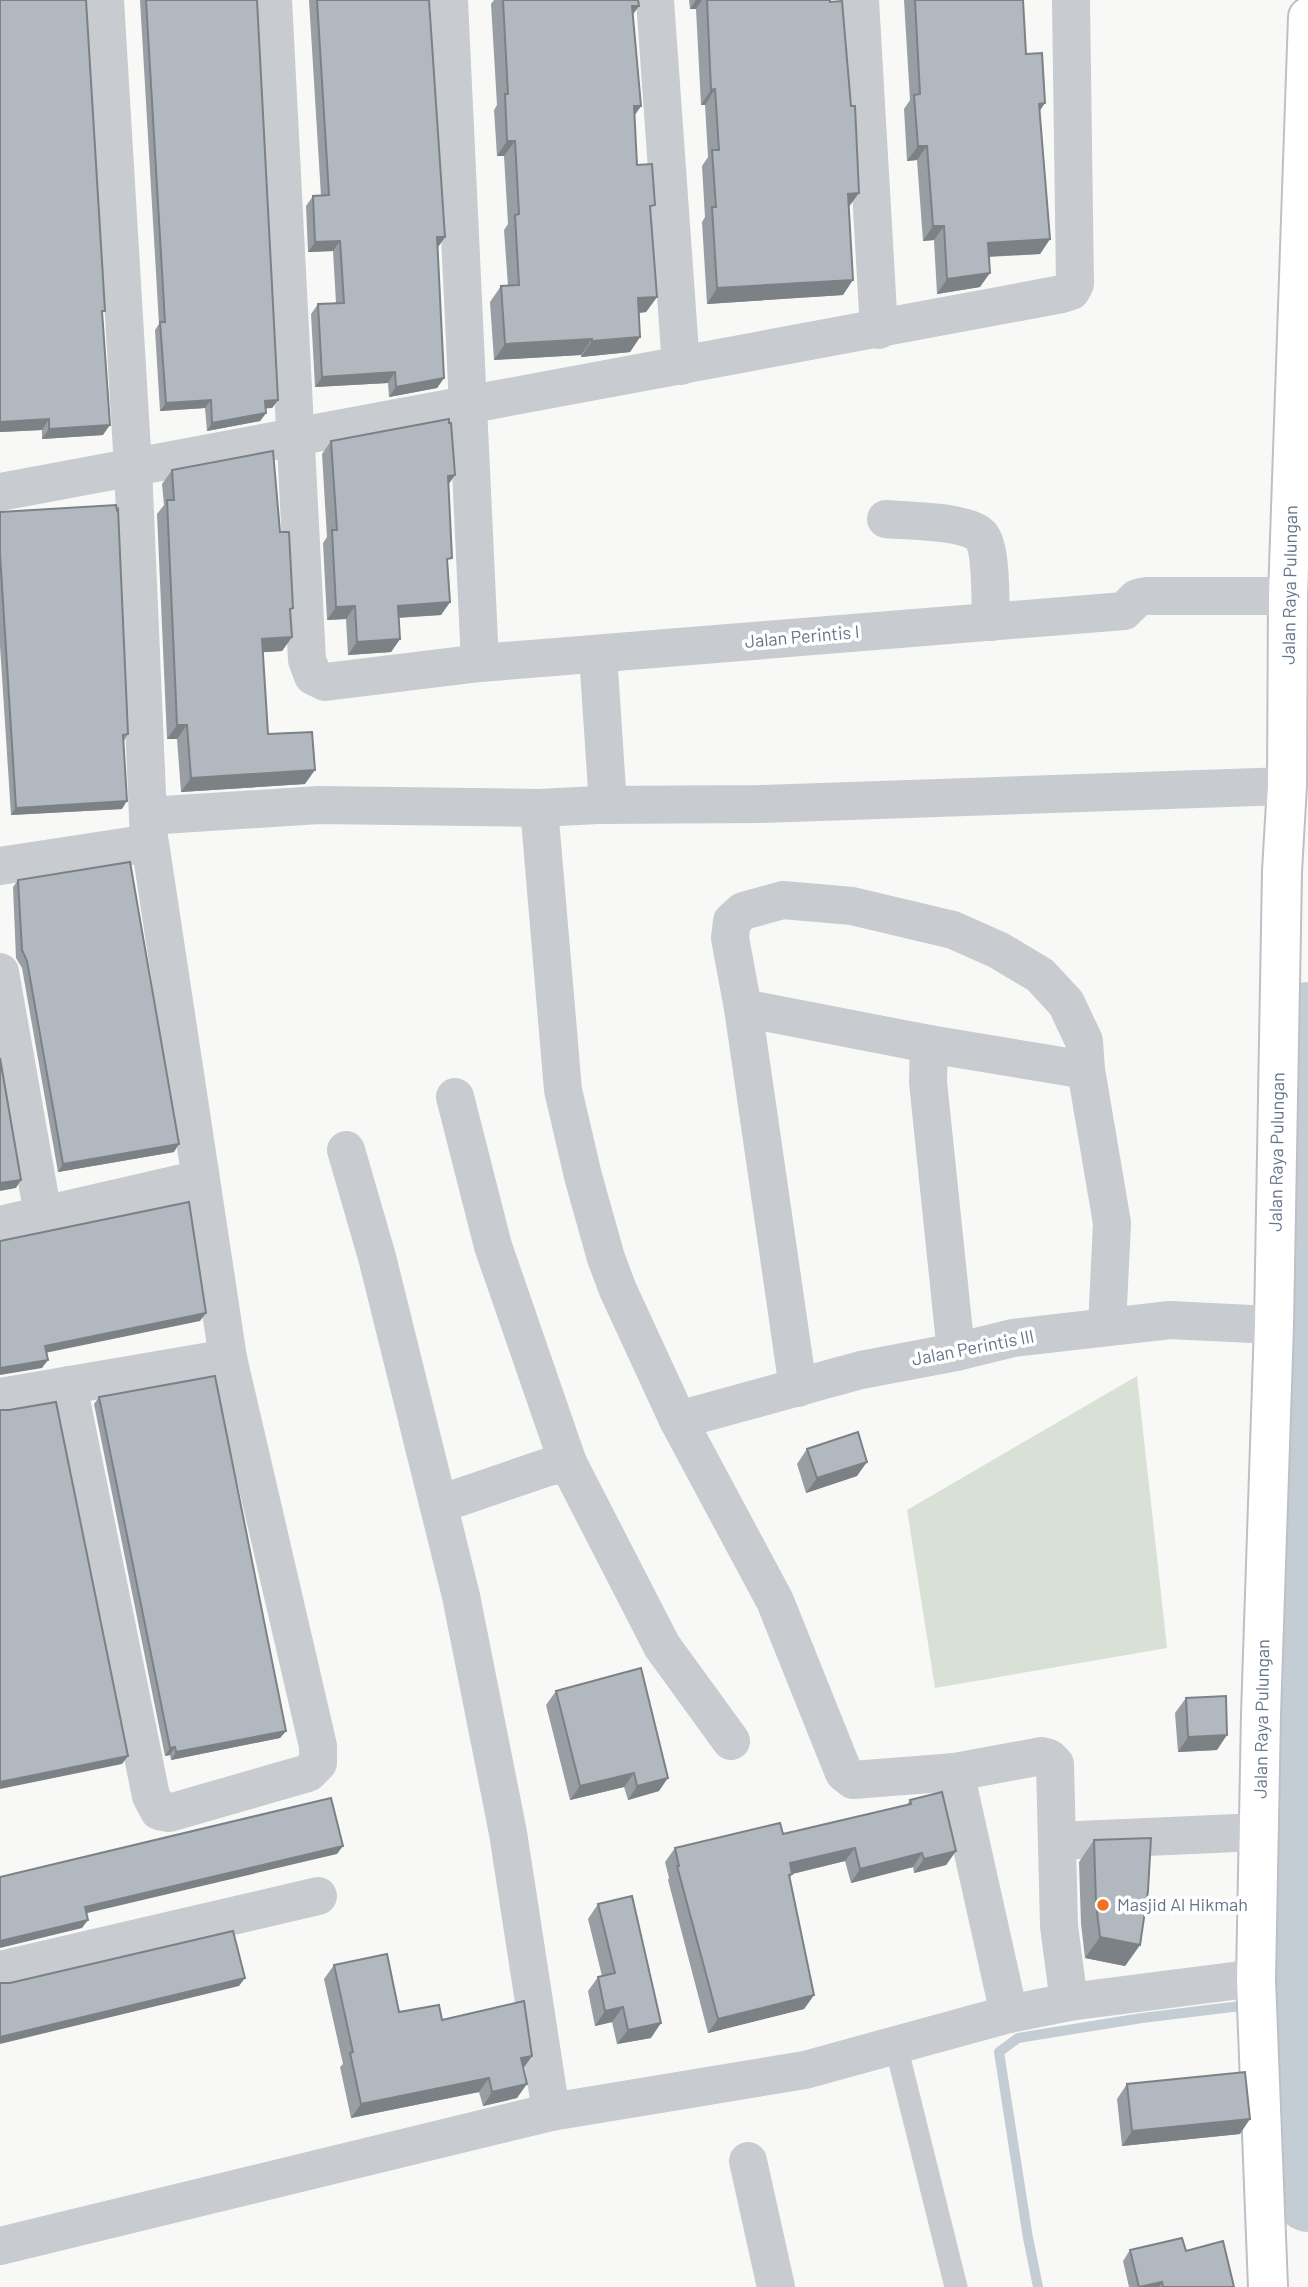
<svg xmlns="http://www.w3.org/2000/svg" width="1308" height="2287" viewBox="0 0 1308 2287" font-family="Barlow,sans-serif">
  <rect width="100%" height="100%" fill="#f8f9f6"/>
  <!-- green -->
  <path fill="#d9e1d7" d="M1137,1376L1167,1648L935,1688L907,1510Z"/>
  <g fill="none" stroke-linecap="round" stroke-linejoin="round">
    <!-- stream -->
    <path stroke="#c5cdd4" stroke-width="10" d="M1038,2287L1028,2238L999,2052L1018,2038L1142,2018L1257,2004L1298,2007"/>
    <!-- river -->
    <path stroke="#c5cdd4" stroke-width="66" d="M1308,1015C1304,1120 1297,1225 1295,1330C1290,1620 1293,1910 1308,2199"/>
    <defs>
      <path id="secondary" d="M1268,2287L1256,1980L1261,1714L1274,1325L1282,871L1287,786L1288,596L1308,17"/>
    </defs>
    <!-- secondary casing -->
    <use href="#secondary" stroke="#bdc0c6" stroke-width="42"/>
    <!-- lane -->
    <path stroke="#c8cbcf" stroke-width="23" d="M896,2046L956,2287"/>
    <!-- street -->
    <g stroke="#c8cbcf" stroke-width="38">
      <path d="M105,0L133,467L149,840"/>
      <path d="M273,0L307,660L313,676L325,682L480,663L1124,611L1137,598L1146,596H1288"/>
      <path d="M449,0L480,663"/>
      <path d="M655,0L681,366"/>
      <path d="M860,0L879,330"/>
      <path d="M0,492L1062,294L1071,291L1075,284L1071,0"/>
      <path d="M886,519C907,521 969,521 981,536C992,549 990,603 991,622"/>
      <path d="M598,654L608,805"/>
      <path d="M539,808L563,1090L583,1176L606,1258L618,1290L678,1420L775,1601L844,1773L853,1780L955,1772L1009,2014"/>
      <path d="M148,816L319,805L539,808L598,805L759,804L1287,786"/>
      <path d="M0,866L150,843L228,1358L318,1746V1763L308,1773L169,1813L159,1811L151,1796L68,1385"/>
      <path d="M0,972L43,1215"/>
      <path d="M743,1008L929,1044"/>
      <path d="M455,1097L493,1246L568,1463L662,1646L731,1741"/>
      <path d="M346,1150L377,1257L461,1596L508,1833L551,2112"/>
      <path d="M0,1225L200,1179"/>
      <path d="M956,1352L928,1082L929,1044L1086,1070"/>
      <path d="M798,1388L743,1008L730,938L732,921L743,911L783,900L852,906L953,930L998,950L1040,975L1066,1003L1084,1041L1086,1070L1112,1223L1107,1327"/>
      <path d="M0,1397L228,1358"/>
      <path d="M678,1420L861,1370L956,1352L1013,1338L1170,1320L1274,1325"/>
      <path d="M440,1504L548,1467L568,1463"/>
      <path d="M955,1772L1042,1756L1049,1758L1055,1764L1059,1926L1069,2002"/>
      <path d="M1057,1841L1259,1832"/>
      <path d="M0,1970L318,1896"/>
      <path d="M748,2161L776,2287"/>
      <path d="M0,2246L551,2112L805,2070L1009,2014L1069,2002L1256,1978"/>
    </g>
    <!-- secondary -->
    <use href="#secondary" stroke="#fff" stroke-width="38"/>
  </g>
  <!-- wall -->
  <g fill="#989ea4">
    <path d="M0,0L103,315V435L42,439V430L0,432Z"/>
    <path d="M140,0H257L278,400L272,408H266V413L260,421L207,431L205,408L160,411L155,330L159,324Z"/>
    <path d="M309,0H429L445,237L438,247L444,378L437,388L389,397L388,383L315,387L311,314L318,304L336,303L333,251L308,252L306,206L313,196H321Z"/>
    <path d="M494,0H638L639,6L633,14L641,106L635,115L637,165L650,211L657,297L646,312L639,313L640,337L630,352L581,357V355L494,360L490,302L501,286H508L504,230L508,224L504,156H497L494,110L497,105L491,4Z"/>
    <path d="M689,0H830L849,207L843,295L707,304L702,222L705,217L702,166L708,157L705,105H701L696,9H690Z"/>
    <path d="M904,0H1023L1026,54L1039,112L1050,239L1040,254L989,257L980,287L937,294L934,240L923,241L917,160L907,161L904,109L910,100Z"/>
    <path d="M331,441L448,485V565L450,602L441,615L399,618L400,639L391,652L348,655L346,619L327,620L323,543L327,537L322,454Z"/>
    <path d="M172,470L280,532L290,612L292,637L282,651L262,652L268,734L305,784L181,792L177,739H167L157,514L164,505L162,484Z"/>
    <path d="M0,512L128,734L124,741L122,809L11,815L0,646Z"/>
    <path d="M18,880L174,1152L58,1172L22,968L16,958L13,887Z"/>
    <path d="M99,1397L286,1731L280,1738L171,1760L170,1755L165,1756L94,1404Z"/>
    <path d="M807,1449L857,1476L806,1493L797,1464Z"/>
    <path d="M556,1691L659,1791L628,1800L624,1787L570,1800L546,1705Z"/>
    <path d="M1186,1698L1217,1750L1178,1752L1175,1713Z"/>
    <path d="M910,1800L956,1851L946,1865L914,1873L913,1867L851,1883L845,1861L792,1874L789,1878L814,1995L804,2009L708,2033L668,1880L669,1878L665,1862L675,1848L783,1834L907,1805Z"/>
    <path d="M1094,1840L1140,1945L1125,1966L1085,1958L1081,1924L1079,1862Z"/>
    <path d="M598,1904L651,2038L617,2044L612,2022L595,2026L588,1991L598,1977L602,1976L588,1919Z"/>
    <path d="M334,1965L399,2012L442,2020L532,2056L523,2069L517,2098L483,2106L479,2092L351,2118L340,2067L343,2064L324,1979Z"/>
    <path d="M1127,2084L1240,2134L1122,2146L1117,2099Z"/>
    <path d="M1130,2250L1186,2251L1234,2287H1129L1123,2261Z"/>
  </g>
  <!-- shaded-wall -->
  <g fill="#7c8186">
    <path d="M696,0H702L696,9H690Z"/>
    <path d="M632,6H639L628,21Z"/>
    <path d="M715,89L705,105H701L711,90Z"/>
    <path d="M1045,103L1035,118L1039,104Z"/>
    <path d="M634,106H641L630,121Z"/>
    <path d="M507,141H515L504,156H497Z"/>
    <path d="M918,146H927L917,160L907,161Z"/>
    <path d="M859,193L848,208V194Z"/>
    <path d="M933,226H944L934,240L923,241Z"/>
    <path d="M437,237H445L438,247Z"/>
    <path d="M1050,239L1040,254L978,257L988,243Z"/>
    <path d="M340,241L333,251L308,252L315,242Z"/>
    <path d="M990,273L980,287L937,294L947,279Z"/>
    <path d="M853,280L843,295L707,304L717,288Z"/>
    <path d="M657,297L646,312L627,314L638,298Z"/>
    <path d="M640,337L630,352L581,357L592,341Z"/>
    <path d="M592,339L581,355L494,360L505,344Z"/>
    <path d="M395,372L388,383L315,387L322,377Z"/>
    <path d="M444,378L437,388L389,397L396,387Z"/>
    <path d="M211,400L205,408L160,411L166,403Z"/>
    <path d="M278,400L272,408L259,409L265,401Z"/>
    <path d="M266,413L260,421L207,431L212,423Z"/>
    <path d="M49,419L42,430L0,432V422Z"/>
    <path d="M110,425L103,435L42,439L49,429Z"/>
    <path d="M455,475L446,488L448,476Z"/>
    <path d="M450,602L441,615L389,618L398,606Z"/>
    <path d="M355,606L346,619L327,620L336,607Z"/>
    <path d="M292,637L282,651L252,653L262,639Z"/>
    <path d="M400,639L391,652L348,655L357,642Z"/>
    <path d="M177,725H187L177,739H167Z"/>
    <path d="M315,770L305,784L181,792L191,778Z"/>
    <path d="M127,801L122,809L11,815L16,808Z"/>
    <path d="M179,1144L174,1152L58,1172L63,1164Z"/>
    <path d="M21,1180L16,1188L0,1191V1183Z"/>
    <path d="M206,1313L200,1321L40,1354L45,1346Z"/>
    <path d="M48,1360L42,1368L0,1375V1368Z"/>
    <path d="M867,1462L857,1476L806,1493L817,1478Z"/>
    <path d="M286,1731L280,1738L171,1760L176,1752Z"/>
    <path d="M1227,1735L1217,1750L1178,1752L1188,1737Z"/>
    <path d="M175,1747L170,1755L165,1756L170,1748Z"/>
    <path d="M128,1756L122,1764L0,1789V1782Z"/>
    <path d="M634,1773L624,1787L570,1800L580,1786Z"/>
    <path d="M668,1778L659,1791L628,1800L637,1786Z"/>
    <path d="M343,1846L337,1854L79,1915L85,1907Z"/>
    <path d="M855,1848L845,1861L792,1874L783,1888L790,1863Z"/>
    <path d="M956,1851L946,1865L914,1873L924,1859Z"/>
    <path d="M922,1853L913,1867L851,1883L860,1869Z"/>
    <path d="M88,1920L82,1928L0,1948V1941Z"/>
    <path d="M1100,1937L1140,1945L1125,1966L1085,1958Z"/>
    <path d="M245,1978L239,1986L0,2044V2037Z"/>
    <path d="M814,1995L804,2009L708,2033L718,2019Z"/>
    <path d="M623,2007L612,2022L595,2026L605,2011Z"/>
    <path d="M661,2023L651,2038L617,2044L628,2030Z"/>
    <path d="M532,2056L522,2070L521,2058Z"/>
    <path d="M489,2078L479,2092L351,2118L361,2104Z"/>
    <path d="M527,2084L517,2098L483,2106L492,2092Z"/>
    <path d="M1250,2119L1240,2134L1122,2146L1132,2131Z"/>
    <path d="M1162,2282L1159,2287H1141Z"/>
  </g>
  <!-- building -->
  <g fill="#b1b8bf" stroke="#7c8186" stroke-width="2">
    <path d="M0,0H86L105,311H102L110,425L49,429V419L0,422Z"/>
    <path d="M146,0H257L278,400L265,401L266,413L212,423L211,400L166,403L160,322H165Z"/>
    <path d="M317,0H429L445,237H437L444,378L396,387L395,372L322,377L318,304L344,303L340,241L315,242L313,196L329,195Z"/>
    <path d="M503,0H638L639,6H632L641,106H634L637,165L652,164L655,205L650,206L657,297L638,298L640,337L592,341V339L505,344L501,286L519,285L515,215L519,214L515,141H507L505,94H508Z"/>
    <path d="M707,0H830V2L842,1L851,106H855L859,193L848,194L853,280L717,288L712,207H716L712,150H719L715,89L711,90Z"/>
    <path d="M915,0H1023L1026,54L1042,53L1045,103L1039,104L1050,239L988,243L990,273L947,279L944,226H933L927,146H918L914,95L920,94Z"/>
    <path d="M449,419V423H451L455,475L448,476L452,558L447,559L450,602L398,606L400,639L357,642L355,606L336,607L332,530H337L331,441Z"/>
    <path d="M273,451L280,532H289L293,608L290,609L292,637L262,639L268,734L312,732L315,770L191,778L187,725H177L167,500H174L172,470Z"/>
    <path d="M116,505L117,510L118,509L128,734L123,735L127,801L16,808L0,554V512Z"/>
    <path d="M130,862L179,1144L63,1164L27,961L22,950L18,880Z"/>
    <path d="M0,1058L21,1180L0,1183Z"/>
    <path d="M189,1202L206,1313L45,1346L48,1360L0,1368V1241Z"/>
    <path d="M215,1376L286,1731L176,1752L175,1747L170,1748L99,1397Z"/>
    <path d="M56,1402L128,1756L0,1782V1410H9Z"/>
    <path d="M858,1432L867,1462L817,1478L807,1449Z"/>
    <path d="M641,1668L668,1778L637,1786L634,1773L580,1786L556,1691Z"/>
    <path d="M1226,1696L1227,1735L1188,1737L1186,1698Z"/>
    <path d="M942,1792L956,1851L924,1859L922,1853L860,1869L855,1848L790,1863L792,1874L789,1875L814,1995L718,2019L677,1866H679L675,1848L780,1823L783,1834L911,1804L910,1800Z"/>
    <path d="M331,1798L343,1846L85,1907L88,1920L0,1941V1877Z"/>
    <path d="M1151,1838L1148,1891L1140,1945L1100,1937L1096,1903L1094,1840Z"/>
    <path d="M632,1896L661,2023L628,2030L623,2007L605,2011L598,1977L615,1973L598,1904Z"/>
    <path d="M233,1931L245,1978L0,2037V1983H10Z"/>
    <path d="M387,1954L399,2012L439,2005L442,2020L524,2001L532,2056L521,2058L527,2084L492,2092L489,2078L361,2104L350,2053L353,2052L334,1965Z"/>
    <path d="M1245,2072L1250,2119L1132,2131L1127,2084Z"/>
    <path d="M1182,2238L1186,2251L1223,2241L1234,2287H1163L1162,2282L1139,2287L1130,2250Z"/>
  </g>
  <!-- markers -->
  <circle fill="#f0711f" stroke="#fff" stroke-width="2.5" cx="1103" cy="1905" r="7"/>
  <g text-anchor="middle" stroke-width="7" stroke-linejoin="round" paint-order="stroke">
    <!-- street labels -->
    <g font-size="18" fill="#667489" stroke="#fff">
      <text transform="translate(1290 585) rotate(-89)" y="6">Jalan Raya Pulungan</text>
      <text transform="translate(802 637) rotate(-5)" y="6">Jalan Perintis I</text>
      <text transform="translate(1277 1152) rotate(-89)" y="6">Jalan Raya Pulungan</text>
      <text transform="translate(973 1348) rotate(-11)" y="6">Jalan Perintis III</text>
      <text transform="translate(1262 1719) rotate(-89)" y="6">Jalan Raya Pulungan</text>
    </g>
    <!-- poi labels -->
    <g font-size="18" fill="#667489" stroke="#fff" text-anchor="start">
      <text x="1117" y="1911">Masjid Al Hikmah</text>
    </g>
  </g>
</svg>
